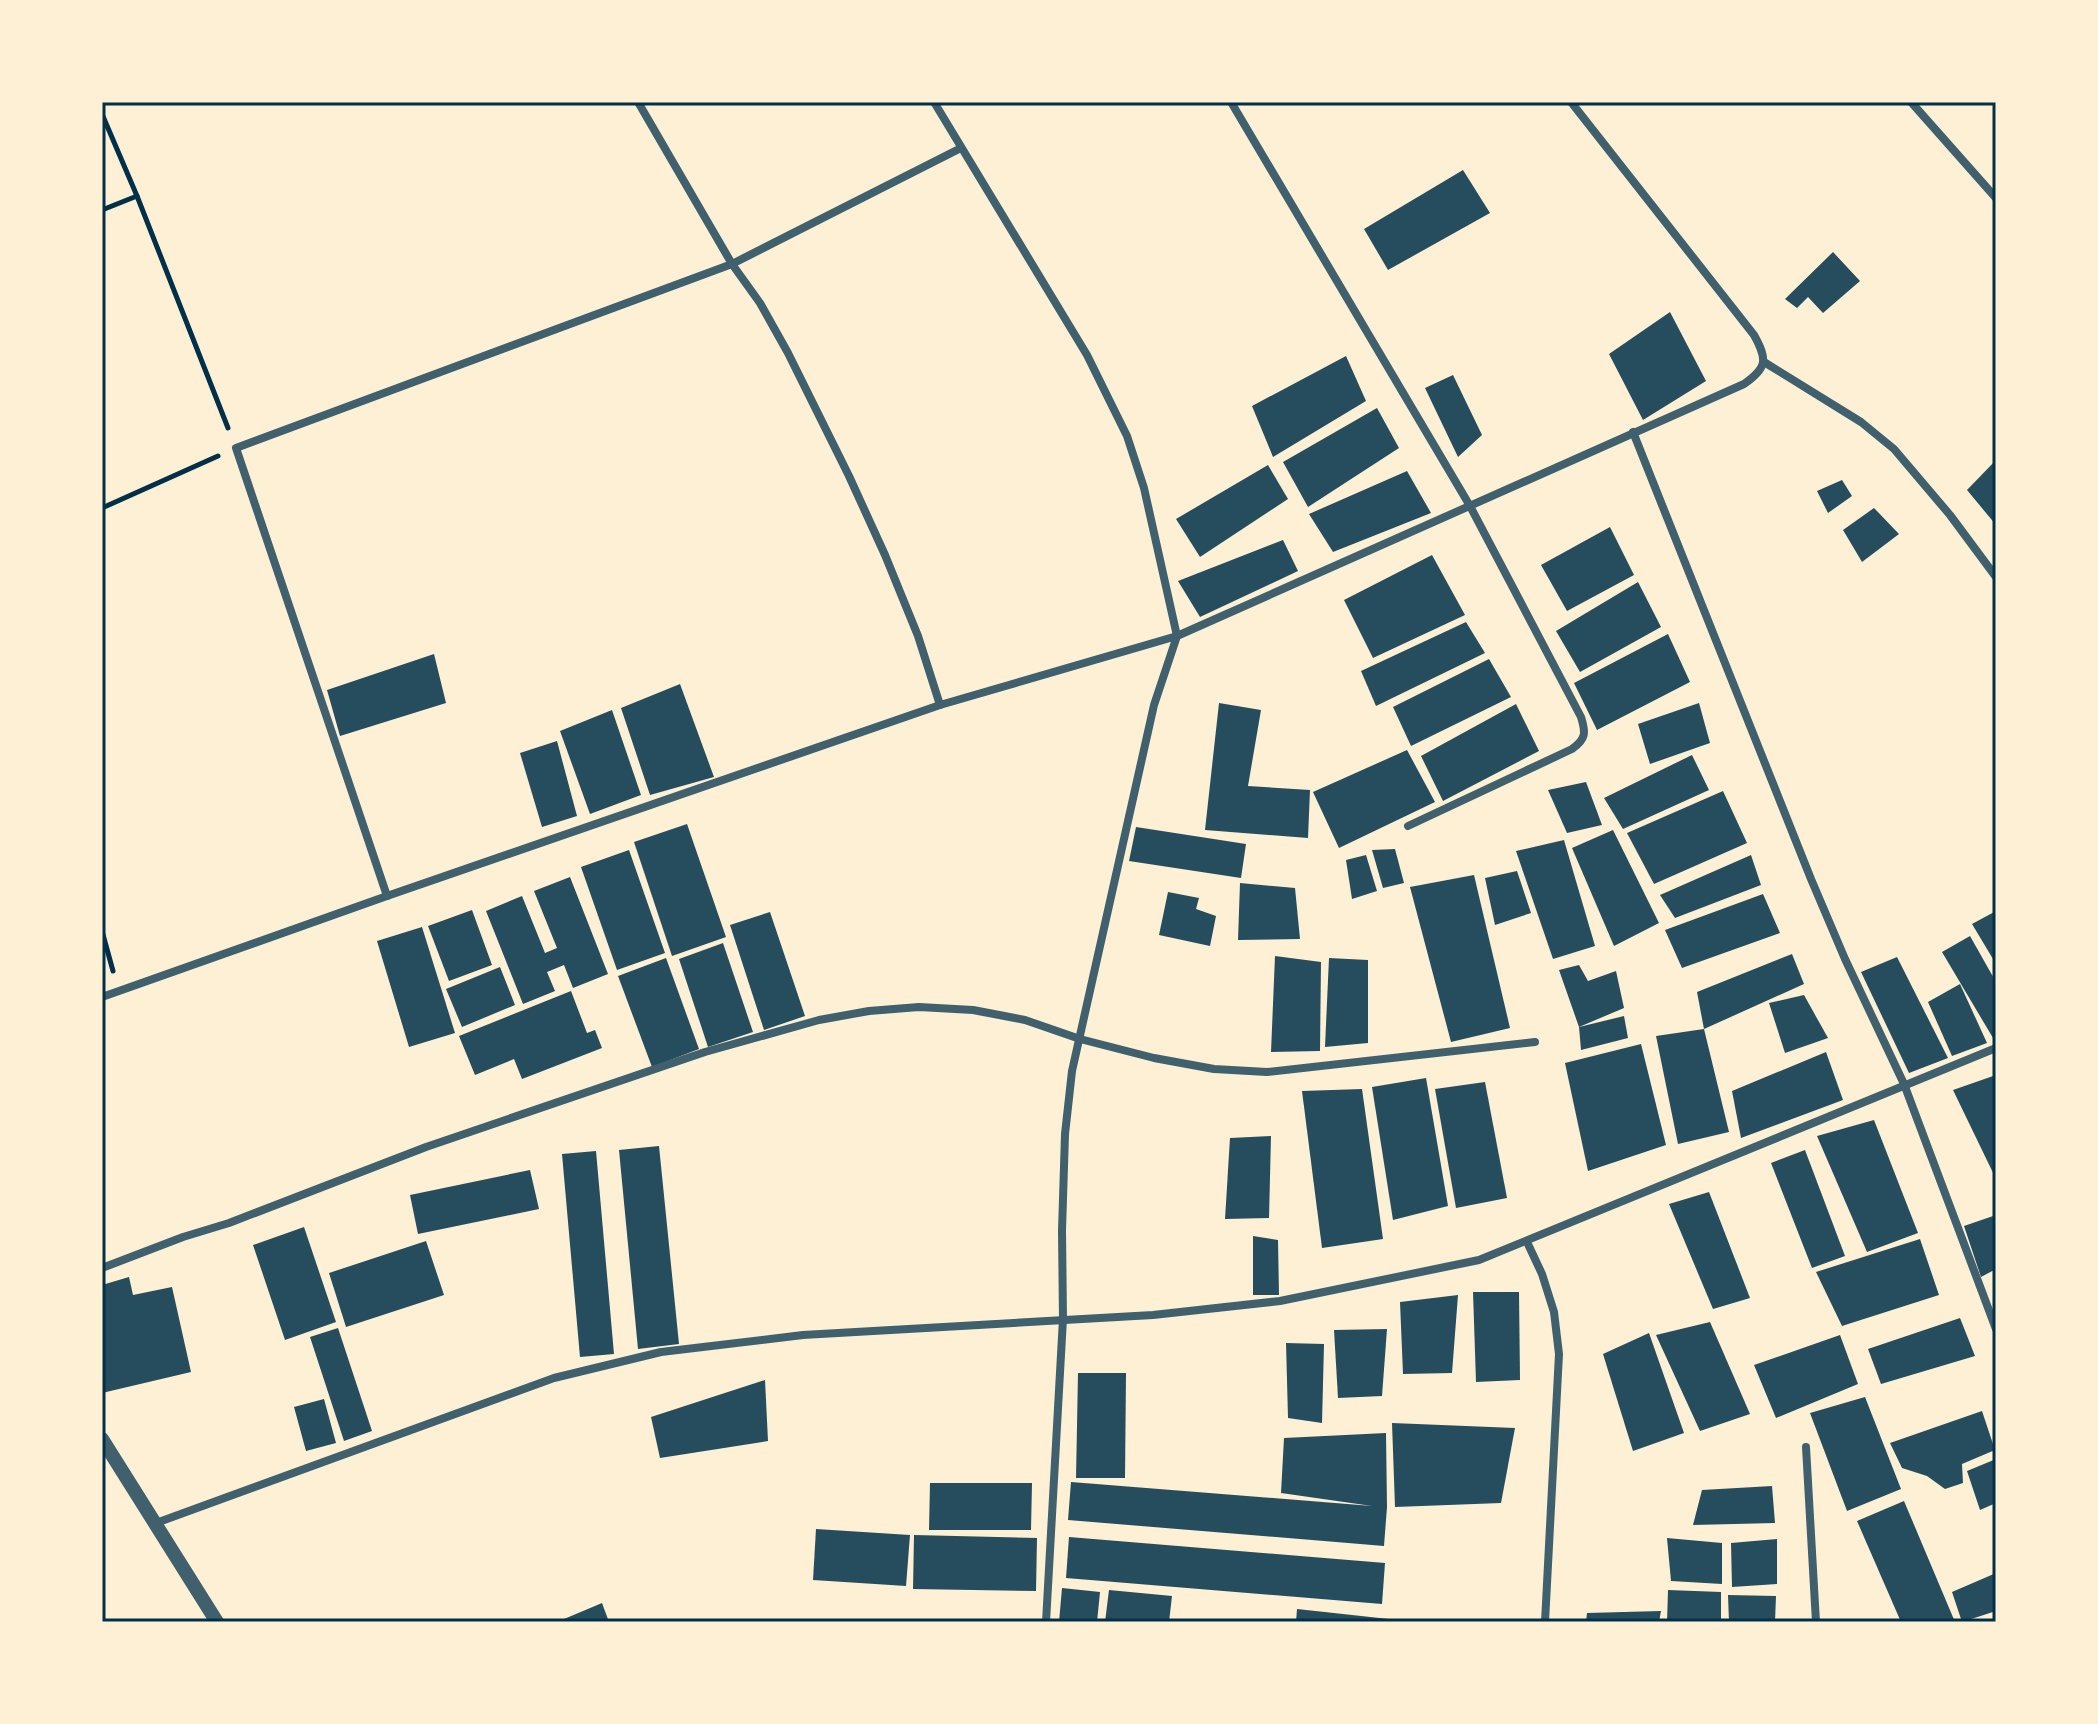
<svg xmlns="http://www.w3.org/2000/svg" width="2098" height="1724" viewBox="0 0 2098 1724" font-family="'Golos Text',sans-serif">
  <rect width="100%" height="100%" fill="#fdf0d5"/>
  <!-- building -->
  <g fill="#264d5e">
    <path d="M1463,170L1490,213L1388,270L1364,229Z"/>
    <path d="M1833,252L1860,281L1823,313L1808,297L1797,308L1785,299Z"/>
    <path d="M1670,312L1706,381L1643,420L1609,354Z"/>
    <path d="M1346,356L1366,401L1273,457L1252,406Z"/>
    <path d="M1453,375L1482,435L1458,457L1425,388Z"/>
    <path d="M1377,408L1399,448L1308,507L1283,462Z"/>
    <path d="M1996,460V525L1967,490Z"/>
    <path d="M1268,465L1288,499L1200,557L1176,519Z"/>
    <path d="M1407,471L1431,513L1333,552L1309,514Z"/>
    <path d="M1842,480L1852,496L1828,513L1817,491Z"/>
    <path d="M1874,508L1899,534L1862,562L1843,530Z"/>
    <path d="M1610,527L1634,575L1567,611L1541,565Z"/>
    <path d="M1283,540L1298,571L1200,617L1178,581Z"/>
    <path d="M1432,555L1465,615L1373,658L1344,600Z"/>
    <path d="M1638,582L1661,627L1580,672L1556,631Z"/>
    <path d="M1466,622L1485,653L1376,706L1361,671Z"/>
    <path d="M1668,634L1690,682L1597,730L1574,683Z"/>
    <path d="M434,654L446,703L340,736L327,690Z"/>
    <path d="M1489,659L1511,697L1411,746L1393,707Z"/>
    <path d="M680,684L714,777L650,795L621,708Z"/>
    <path d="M1219,703L1261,710L1248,786L1310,790L1308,838L1205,830Z"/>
    <path d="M1699,703L1710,743L1650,764L1638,724Z"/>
    <path d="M1516,704L1539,751L1443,801L1421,756Z"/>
    <path d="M612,710L641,795L590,814L560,731Z"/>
    <path d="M557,741L577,816L542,827L520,753Z"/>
    <path d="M1407,750L1435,802L1339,848L1313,792Z"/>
    <path d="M1692,755L1709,790L1623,829L1604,798Z"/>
    <path d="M1586,782L1602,825L1567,833L1548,790Z"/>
    <path d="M1723,791L1747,843L1654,884L1627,833Z"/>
    <path d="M687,824L726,937L672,956L634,842Z"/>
    <path d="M1136,827L1246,844L1241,878L1129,861Z"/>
    <path d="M1613,830L1659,923L1614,946L1572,848Z"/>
    <path d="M1564,840L1595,946L1553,959L1516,851Z"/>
    <path d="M1395,849L1404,883L1383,888L1372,850Z"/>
    <path d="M629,850L665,953L617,970L581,867Z"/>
    <path d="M1366,855L1377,891L1352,899L1346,860Z"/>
    <path d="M1751,855L1761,885L1675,918L1660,895Z"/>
    <path d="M1517,871L1531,913L1495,925L1485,878Z"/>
    <path d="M1474,875L1510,1028L1451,1042L1410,887Z"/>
    <path d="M570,877L608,974L573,988L564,965L547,972L555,991L523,1004L486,911L522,896L545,953L557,948L534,891Z"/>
    <path d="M1240,883L1295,888L1300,939L1238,940Z"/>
    <path d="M1168,892L1199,898L1196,909L1216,916L1210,946L1159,935Z"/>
    <path d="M1763,894L1780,933L1682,968L1665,930Z"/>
    <path d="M472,910L492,965L449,981L428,926Z"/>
    <path d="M1996,911V964L1972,924Z"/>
    <path d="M770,912L805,1016L764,1030L730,925Z"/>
    <path d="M422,927L455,1033L409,1047L377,941Z"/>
    <path d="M1970,936L1996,982V1036L1993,1038L1942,952Z"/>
    <path d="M723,943L753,1032L708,1047L679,959Z"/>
    <path d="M1792,954L1804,984L1704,1029L1729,1132L1678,1144L1656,1036L1704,1029L1697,992Z"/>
    <path d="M1275,956L1321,962L1320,1051L1271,1052Z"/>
    <path d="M1897,957L1948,1058L1909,1073L1861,972Z"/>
    <path d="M666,958L699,1049L652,1067L618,976Z"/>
    <path d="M1329,958L1368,960V1043L1325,1047Z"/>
    <path d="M1579,965L1588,981L1616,971L1624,1008L1579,1027L1559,970Z"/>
    <path d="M500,967L515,1005L462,1027L446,989Z"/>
    <path d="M1960,984L1987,1043L1952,1056L1928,1002Z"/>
    <path d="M571,991L587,1033L595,1030L602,1048L522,1079L514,1059L475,1075L459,1036Z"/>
    <path d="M1804,995L1828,1038L1785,1053L1769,1003Z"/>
    <path d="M1624,1016L1628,1038L1581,1050L1579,1027Z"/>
    <path d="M1641,1044L1666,1145L1588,1171L1565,1063Z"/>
    <path d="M1826,1052L1843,1100L1741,1138L1732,1091Z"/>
    <path d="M1996,1075V1179L1953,1090Z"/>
    <path d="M1426,1078L1448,1206L1393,1220L1372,1087Z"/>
    <path d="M1485,1082L1507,1198L1456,1208L1435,1089Z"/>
    <path d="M1362,1089L1383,1239L1322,1248L1302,1091Z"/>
    <path d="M1874,1120L1918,1233L1867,1252L1817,1136Z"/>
    <path d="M1271,1136L1269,1218L1225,1219L1230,1138Z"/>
    <path d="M659,1146L679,1344L638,1349L619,1150Z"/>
    <path d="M1805,1150L1845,1256L1812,1268L1771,1163Z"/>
    <path d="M596,1151L614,1354L580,1357L562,1154Z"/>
    <path d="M530,1170L539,1209L418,1234L410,1195Z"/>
    <path d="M1709,1192L1750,1298L1713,1309L1669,1204Z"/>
    <path d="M1996,1215V1269L1981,1277L1964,1226Z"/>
    <path d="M304,1227L336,1322L285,1340L253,1245Z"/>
    <path d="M1253,1236L1278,1240L1279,1295H1253Z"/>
    <path d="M1920,1239L1939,1295L1842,1326L1816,1272Z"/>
    <path d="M426,1241L444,1295L346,1327L329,1273Z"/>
    <path d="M129,1277L133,1295L172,1287L191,1372L102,1393V1285Z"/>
    <path d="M1473,1292H1519L1520,1380L1476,1382Z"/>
    <path d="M1458,1295L1452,1373L1403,1374L1400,1302Z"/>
    <path d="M1960,1318L1975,1356L1881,1384L1868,1349Z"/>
    <path d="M1710,1322L1750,1414L1700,1431L1656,1335Z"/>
    <path d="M338,1328L372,1431L344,1441L310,1337Z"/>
    <path d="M1387,1329L1382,1396L1338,1398L1334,1330Z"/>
    <path d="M1649,1333L1684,1433L1633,1451L1603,1354Z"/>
    <path d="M1840,1335L1858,1384L1776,1418L1754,1365Z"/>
    <path d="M1286,1343L1324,1344L1322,1423L1288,1418Z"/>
    <path d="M1078,1373H1126L1125,1478H1076Z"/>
    <path d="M765,1380L768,1441L660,1458L651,1417Z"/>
    <path d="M1865,1397L1901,1489L1847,1511L1810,1413Z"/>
    <path d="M324,1399L336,1443L306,1451L294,1407Z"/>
    <path d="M1982,1411L1995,1450L1962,1464L1963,1483L1945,1489L1927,1476L1902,1468L1890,1443Z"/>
    <path d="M1392,1423L1515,1428L1501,1503L1395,1507Z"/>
    <path d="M1386,1433L1387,1507L1384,1546L1068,1520L1071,1482L1372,1506L1281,1493L1284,1438Z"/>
    <path d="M1996,1459V1503L1980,1510L1967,1471Z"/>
    <path d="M930,1483H1032L1031,1530H929Z"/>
    <path d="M1772,1486L1775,1523L1693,1525L1702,1490Z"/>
    <path d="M1904,1501L1955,1622H1901L1857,1521Z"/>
    <path d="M816,1529L910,1535L906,1586L813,1580Z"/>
    <path d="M914,1535L1037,1538L1036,1591L913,1589Z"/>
    <path d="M1069,1537L1385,1563L1382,1604L1066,1578Z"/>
    <path d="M1667,1538L1722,1543V1584L1671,1581Z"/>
    <path d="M1777,1539V1584L1732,1587L1731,1543Z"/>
    <path d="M1996,1573V1611L1962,1622L1952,1592Z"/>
    <path d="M1062,1588L1100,1592L1097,1622H1059Z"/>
    <path d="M1109,1590L1172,1596L1169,1622H1105Z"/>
    <path d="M1668,1590L1721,1592V1622H1667Z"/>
    <path d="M1728,1595L1776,1596L1775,1622H1729Z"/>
    <path d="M602,1603L609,1622H557Z"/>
    <path d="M1297,1609L1398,1620V1622H1296Z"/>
    <path d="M1661,1611L1659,1622H1586L1587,1613Z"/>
  </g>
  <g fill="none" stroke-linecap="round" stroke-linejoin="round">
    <!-- path -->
    <g stroke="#003049" stroke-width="5">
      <path d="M102,114L137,196L228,428"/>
      <path d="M102,210L137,196"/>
      <path d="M102,508L218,456"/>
      <path d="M102,931L113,971"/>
    </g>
    <!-- minor -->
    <g stroke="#3f606c" stroke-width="8">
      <path d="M638,102L732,264L760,303L788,353L849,476L885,555L918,636L940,705"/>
      <path d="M934,102L1087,355L1127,436L1144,488L1177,636L1154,705L1072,1071L1065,1134L1062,1231L1063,1319L1046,1622"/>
      <path d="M1231,102L1470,506L1581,717C1586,733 1586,739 1572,749L1408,826"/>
      <path d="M1911,102L1996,198"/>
      <path d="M1764,362L1861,422L1894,449L1950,515L1996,577"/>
      <path d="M1633,432L1811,879L1845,959L1904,1084L1996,1329"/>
      <path d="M387,896L236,448L732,264L961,148"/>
      <path d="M102,997L387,896L940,705L1177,636L1744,384C1767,368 1768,360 1754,335L1571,102"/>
      <path d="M1527,1242L1542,1274L1554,1312L1559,1354L1545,1622"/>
      <path d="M102,1268L183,1237L229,1223L426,1147L705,1052L819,1020L869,1011L919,1007L973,1010L1025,1020L1080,1039L1154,1058L1214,1069L1267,1072L1535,1042"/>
      <path d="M1806,1447L1816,1622"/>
      <path d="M156,1523L554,1378L661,1352L803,1335L1153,1315L1280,1301L1479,1260L1996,1048"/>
    </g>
    <!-- tertiary -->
    <path stroke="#3f606c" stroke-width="14" d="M102,1439L217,1622"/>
  </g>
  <!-- border -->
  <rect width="2098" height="1724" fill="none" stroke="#fdf0d5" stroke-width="208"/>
  <rect x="104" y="104" width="1890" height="1516" fill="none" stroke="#003049" stroke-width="3"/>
</svg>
